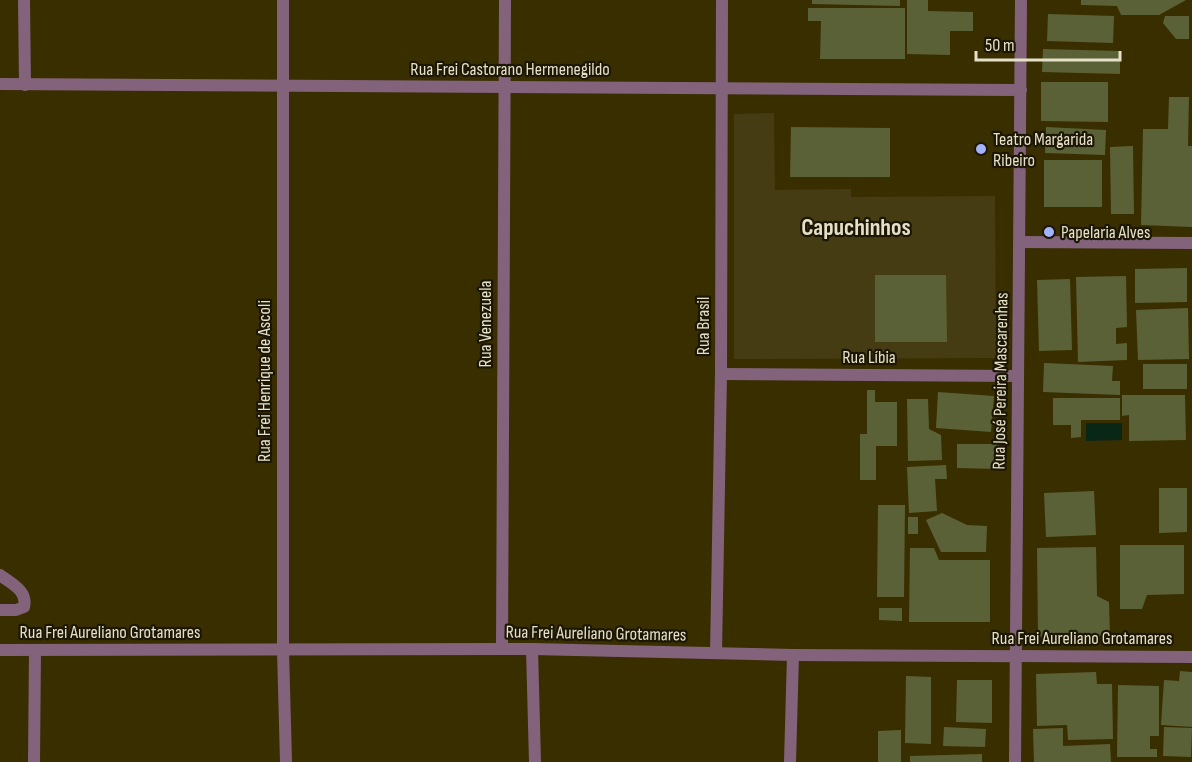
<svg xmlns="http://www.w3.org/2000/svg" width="1192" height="762" viewBox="0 0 1192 762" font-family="'Sofia Sans Condensed',sans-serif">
  <rect width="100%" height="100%" fill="#392e00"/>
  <!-- built -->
  <path fill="#463c14" d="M774,113L775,190L851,189V197L995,196L996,358L734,359V114Z"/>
  <!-- water -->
  <path fill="#092716" d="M1086,423H1122V440L1086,441Z"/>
  <!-- building -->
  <g fill="#5b6136">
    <path d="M812,0H900V6L812,4Z"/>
    <path d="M907,0H928V11L973,12V31H950V55L907,54Z"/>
    <path d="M1081,0H1186L1159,15H1121L1117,6L1081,5Z"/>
    <path d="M808,8H905V59H820L821,21H808Z"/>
    <path d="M1048,14L1114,16L1113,43L1047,41Z"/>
    <path d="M1165,16H1189V39H1176L1163,23Z"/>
    <path d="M1043,49L1120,51V74L1042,72Z"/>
    <path d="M1041,82H1108V122L1041,121Z"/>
    <path d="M1169,97H1189L1188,146H1192V227L1141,225L1143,129H1168Z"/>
    <path d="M791,127L890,128V177H790Z"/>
    <path d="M1046,127L1106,130L1105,155L1045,153Z"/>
    <path d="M1133,146L1134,214H1111L1110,147Z"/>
    <rect x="1044" y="160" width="58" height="47"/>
    <path d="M1187,268V302L1135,303V269Z"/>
    <path d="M875,275H946L947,342H875Z"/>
    <path d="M1126,276L1127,327L1116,328V344L1127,343V360L1078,362L1076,277Z"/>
    <path d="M1070,279L1072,350L1039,351L1037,280Z"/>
    <path d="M1188,308L1189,359L1138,360L1136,310Z"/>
    <path d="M1044,363L1113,366L1112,381H1120V395L1043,392Z"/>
    <rect x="1143" y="364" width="44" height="25"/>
    <path d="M867,390H875V402H897V446H876V480H860V434H867Z"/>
    <path d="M938,392L994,396L991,432L936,428Z"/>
    <path d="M1122,395H1185L1186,440L1129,441V415L1122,416Z"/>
    <path d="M1053,398H1120V420H1081V437L1071,438V425H1053Z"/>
    <path d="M907,399H928L929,429L941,435L942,460L908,461Z"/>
    <path d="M957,444H999L998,469L957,468Z"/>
    <path d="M946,465L947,479H935L937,511L909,513L907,467Z"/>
    <path d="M1159,488H1187V532L1159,533Z"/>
    <path d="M1094,491L1096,535L1046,537L1044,493Z"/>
    <path d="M878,505H905L904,597H877Z"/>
    <path d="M942,513L967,525L987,526L986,552H941L926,520Z"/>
    <rect x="908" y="517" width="10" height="17"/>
    <path d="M1120,545H1184V594L1147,595L1142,609H1120Z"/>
    <path d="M1096,547L1097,596L1109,602L1110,636L1038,637L1037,548Z"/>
    <path d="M910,548H934L939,560H990V622H909Z"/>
    <path d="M879,608H902V621L879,620Z"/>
    <path d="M1180,671L1192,672V727L1161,725L1164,680L1179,681Z"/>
    <path d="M1096,672L1097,684H1112L1113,739L1068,740L1067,725L1037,726L1036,674Z"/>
    <path d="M906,676L931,677V744L905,743Z"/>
    <path d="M957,680H992V723L956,722Z"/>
    <path d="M1118,685L1159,686V736H1150V749H1157V757H1117Z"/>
    <path d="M944,727L986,729L985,747L943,746Z"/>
    <path d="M1164,727L1192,728L1191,757L1163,756Z"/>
    <path d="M1063,728V746L1110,744L1111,762H1034L1033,729Z"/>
    <path d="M901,730V762H878V731Z"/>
    <path d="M982,754V762H910V756Z"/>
  </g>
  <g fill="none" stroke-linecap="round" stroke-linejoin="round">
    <!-- minor -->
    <g stroke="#83637b" stroke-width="12">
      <path d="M24,0L25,85"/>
      <path d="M283,0V650L286,762"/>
      <path d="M0,84L1021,90"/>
      <path d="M1019,242L1192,243"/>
      <path d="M721,374L1017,376"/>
      <path d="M0,575C12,584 28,591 24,607L16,610H0"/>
      <path d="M502,649L505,0"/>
      <path d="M532,649L535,762"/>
      <path d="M716,653L721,374L722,0"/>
      <path d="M34,762L35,650"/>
      <path d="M790,762L793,655"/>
      <path d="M1015,762L1021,0"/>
    </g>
    <!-- tertiary -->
    <path stroke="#83637b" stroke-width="12" d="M0,650L532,649L793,655L1192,657"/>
  </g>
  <!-- markers -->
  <g fill="#a3b2fc" stroke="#1c1705" stroke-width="2">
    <circle cx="981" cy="149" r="6"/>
    <circle cx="1049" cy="232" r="6"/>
  </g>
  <g text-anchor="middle" stroke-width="4.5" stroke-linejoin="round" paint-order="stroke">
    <!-- street labels -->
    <g font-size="18" fill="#e6e0c8" stroke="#1c1705">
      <text x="510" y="75">Rua Frei Castorano Hermenegildo</text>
      <text transform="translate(485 324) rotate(-90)" y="6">Rua Venezuela</text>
      <text transform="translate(703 326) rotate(-90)" y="6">Rua Brasil</text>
      <text x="869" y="363">Rua Líbia</text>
      <text transform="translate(264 381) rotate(-90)" y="6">Rua Frei Henrique de Ascoli</text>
      <text transform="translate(1000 381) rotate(-89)" y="6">Rua José Pereira Mascarenhas</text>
      <text x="110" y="638">Rua Frei Aureliano Grotamares</text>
      <text transform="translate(596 633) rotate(1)" y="6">Rua Frei Aureliano Grotamares</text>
      <text x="1082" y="644">Rua Frei Aureliano Grotamares</text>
    </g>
    <!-- poi labels -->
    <g font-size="18" fill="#e6e0c8" stroke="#1c1705" text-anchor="start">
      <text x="993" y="145">Teatro Margarida<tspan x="993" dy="21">Ribeiro</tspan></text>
      <text x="1061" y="238">Papelaria Alves</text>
    </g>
    <!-- district labels -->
    <g font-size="24" font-weight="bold" fill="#e6e0c8" stroke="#1c1705">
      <text x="856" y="235">Capuchinhos</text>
    </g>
  </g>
  <!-- scale -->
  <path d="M976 51v9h144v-9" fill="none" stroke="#e6e0c8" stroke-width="3"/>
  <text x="985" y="51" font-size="18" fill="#e6e0c8" stroke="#1c1705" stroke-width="4.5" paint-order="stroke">50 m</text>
</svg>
